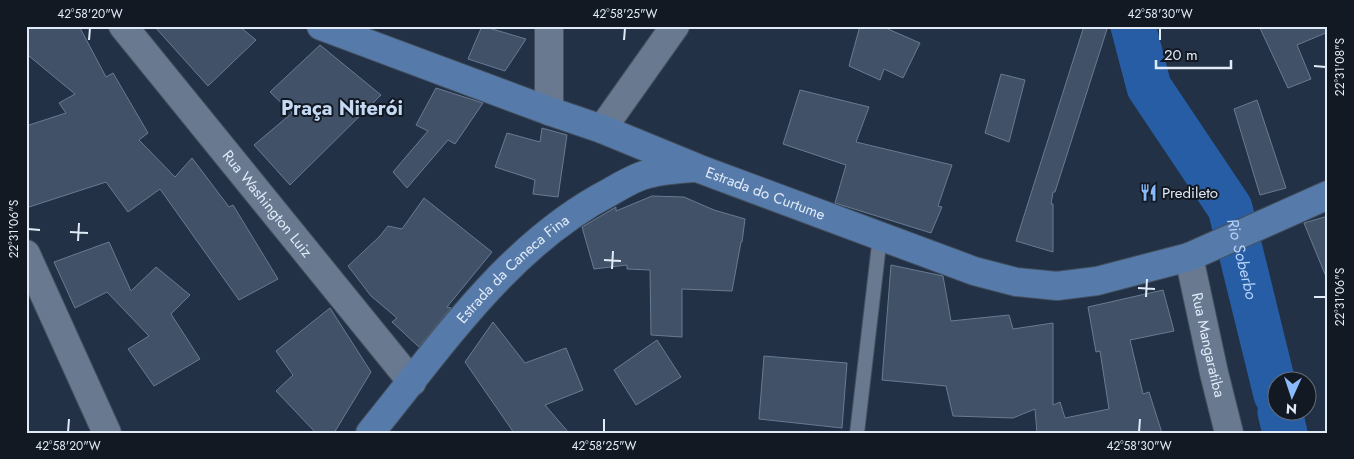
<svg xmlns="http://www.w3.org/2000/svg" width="1354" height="459" viewBox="0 0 1354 459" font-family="Jost,sans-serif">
  <rect width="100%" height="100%" fill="#223145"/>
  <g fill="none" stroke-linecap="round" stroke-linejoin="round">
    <!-- river -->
    <g stroke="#265da4" stroke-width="45">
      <path id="s1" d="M1133,26L1149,87L1230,208L1276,395"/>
      <path d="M1280,412L1285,433"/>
    </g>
  </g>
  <!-- building -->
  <g fill="#415167" stroke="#697b92">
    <path d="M26,26H79L106,77L113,73L148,133L139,140L175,177L192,158L229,207L233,205L278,279L239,300L160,189L128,212L106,182L26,208V126L66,113L59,103L75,94L29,56L26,50Z"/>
    <path d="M154,26H239L256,40L208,86Z"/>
    <path d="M482,26L526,39L505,71L468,59Z"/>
    <path d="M860,26H881L920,43L903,78L884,69L880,80L849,66Z"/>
    <path d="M1084,26H1108L1055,192H1053L1051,204H1053V252L1016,241Z"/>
    <path d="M1259,26H1328V32L1297,45L1311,79L1288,88Z"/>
    <path d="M320,45L381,95L290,185L254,145L292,113L270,92Z"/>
    <path d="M1001,74L1025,80L1009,142L985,133Z"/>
    <path d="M436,88L483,103L455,144L448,140L407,188L393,172L428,131L416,125Z"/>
    <path d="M800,90L869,107L856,142L952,165L938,206L942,207L931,233L835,203L846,165L783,144Z"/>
    <path d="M1257,100L1286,188L1260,195L1234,109Z"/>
    <path d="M542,128L567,135L558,197L533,194L535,180L495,167L507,133L540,142Z"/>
    <path d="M652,196L684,197L714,210L745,219L742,242H741L732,291L682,289V337L651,335L650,270L627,269V265L594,269L582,227L616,207V211Z"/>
    <path d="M424,198L492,252L447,307L451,308L419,347L392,322L397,318L371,296L348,266L379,237L388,226L402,229Z"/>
    <path d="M1328,216V279H1327L1304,223Z"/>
    <path d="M109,242L131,291L156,267L190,295L171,314L200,359L154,386L128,349L149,336L107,292L75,308L54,262Z"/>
    <path d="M891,265L943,276L951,321L1009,315L1013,329L1053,323V405L1060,402L1065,418L1109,409L1100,351L1096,352L1088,307L1163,290L1174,331L1130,340L1143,394L1149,392L1162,433H1037L1035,409L1013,418L953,416L946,386L882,380Z"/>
    <path d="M330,308L371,372L334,433H316L276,391L293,375L276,351Z"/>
    <path d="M493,322L525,363L566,348L583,390L545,405L569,433H514L465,362Z"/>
    <path d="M657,340L681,377L636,405L614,370Z"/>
    <path d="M764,356L847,363L842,428L759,419Z"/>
  </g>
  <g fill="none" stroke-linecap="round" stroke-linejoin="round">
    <defs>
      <path id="lane" d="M857,433L880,236"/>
      <g id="street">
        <path id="s2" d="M123,26L412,382"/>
        <path d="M549,26V111"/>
        <path d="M602,129L675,26"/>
        <path d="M26,254L107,433"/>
        <path id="s3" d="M1189,257L1214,373L1229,433"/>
      </g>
      <g id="secondary">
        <path id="s4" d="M321,26L549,111L602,129L697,168L974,271L1016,282L1057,286L1097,281L1189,257L1328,195"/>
        <path id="s5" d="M370,433C441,346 508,245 610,192C622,185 635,177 648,174C663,170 678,169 693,168"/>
      </g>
    </defs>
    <!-- lane casing -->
    <use href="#lane" stroke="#435060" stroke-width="16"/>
    <!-- street casing -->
    <use href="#street" stroke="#435060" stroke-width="30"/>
    <!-- secondary casing -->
    <use href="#secondary" stroke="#435060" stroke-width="30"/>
    <!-- lane -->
    <use href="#lane" stroke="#687990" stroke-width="14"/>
    <!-- street -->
    <use href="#street" stroke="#687990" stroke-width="28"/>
    <!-- secondary -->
    <use href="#secondary" stroke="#567baa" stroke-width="28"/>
  </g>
  <!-- ticks -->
  <path fill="none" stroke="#e1ebf8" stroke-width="2" d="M89,40L90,28M624,40L625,28M1160,40V28M1314,66L1326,67M28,229L40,230M70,232L88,233M78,241L79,223M604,260L621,261M612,269L613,251M1138,288L1155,289M1146,297L1147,279M1314,297H1326M68,432L69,419M604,432V419M1139,432L1140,419"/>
  <!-- icons -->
  <defs>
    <symbol id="restaurant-bare" viewBox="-9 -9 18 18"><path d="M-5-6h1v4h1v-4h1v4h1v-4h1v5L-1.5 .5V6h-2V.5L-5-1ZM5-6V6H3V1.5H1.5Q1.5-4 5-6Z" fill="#89bafc" stroke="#121922" stroke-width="2.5" paint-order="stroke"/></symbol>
  </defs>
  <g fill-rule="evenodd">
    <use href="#restaurant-bare" x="1136" y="180" width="25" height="25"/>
  </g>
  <g text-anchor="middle" stroke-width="4" stroke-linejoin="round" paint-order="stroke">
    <!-- poi labels -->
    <g font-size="15" fill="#e1ebf8" stroke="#121922" text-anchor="start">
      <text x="1162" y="198">Predileto</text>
    </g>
    <!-- street labels -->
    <g font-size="15" fill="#e1ebf8" stroke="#121922">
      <text dy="5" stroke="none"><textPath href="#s4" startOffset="475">Estrada do Curtume</textPath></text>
      <text dy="5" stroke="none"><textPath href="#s2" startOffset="229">Rua Washington Luiz</textPath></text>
      <text dy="5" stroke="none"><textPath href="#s5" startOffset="218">Estrada da Caneca Fina</textPath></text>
      <text dy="5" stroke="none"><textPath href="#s3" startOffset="90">Rua Mangaratiba</textPath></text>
    </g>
    <!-- water labels -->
    <g font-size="16" font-style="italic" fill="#b6d3fa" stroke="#121922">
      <text dy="6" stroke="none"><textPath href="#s1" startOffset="261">Rio Soberbo</textPath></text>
    </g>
    <!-- district labels -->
    <g font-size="20" font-weight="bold" fill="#c6daf4" stroke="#121922">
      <text x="342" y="115">Praça Niterói</text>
    </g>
  </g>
  <!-- border -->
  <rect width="1354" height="459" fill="none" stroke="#121922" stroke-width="55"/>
  <!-- north arrow -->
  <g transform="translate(1292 396) rotate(183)"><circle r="24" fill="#121922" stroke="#656d78"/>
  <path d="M0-4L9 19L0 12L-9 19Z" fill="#89bafc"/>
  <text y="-8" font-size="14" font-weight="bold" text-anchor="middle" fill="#e1ebf8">N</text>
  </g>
  <!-- scale -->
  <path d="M1156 60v8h75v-8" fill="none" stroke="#e1ebf8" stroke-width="2.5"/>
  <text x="1164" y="60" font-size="15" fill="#e1ebf8" stroke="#121922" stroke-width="4" paint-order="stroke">20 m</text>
  <rect x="28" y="28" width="1298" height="404" fill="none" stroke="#e1ebf8" stroke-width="2"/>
  <g font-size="12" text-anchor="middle" fill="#e1ebf8">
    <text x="90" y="18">42°58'20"W</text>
    <text x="625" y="18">42°58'25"W</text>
    <text x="1160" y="18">42°58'30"W</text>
    <text transform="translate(1340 67) rotate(-90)" y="4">22°31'08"S</text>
    <text transform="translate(14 229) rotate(-90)" y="4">22°31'06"S</text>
    <text transform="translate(1340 297) rotate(-90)" y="4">22°31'06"S</text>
    <text x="68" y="450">42°58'20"W</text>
    <text x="604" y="450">42°58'25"W</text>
    <text x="1139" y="450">42°58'30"W</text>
  </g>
</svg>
